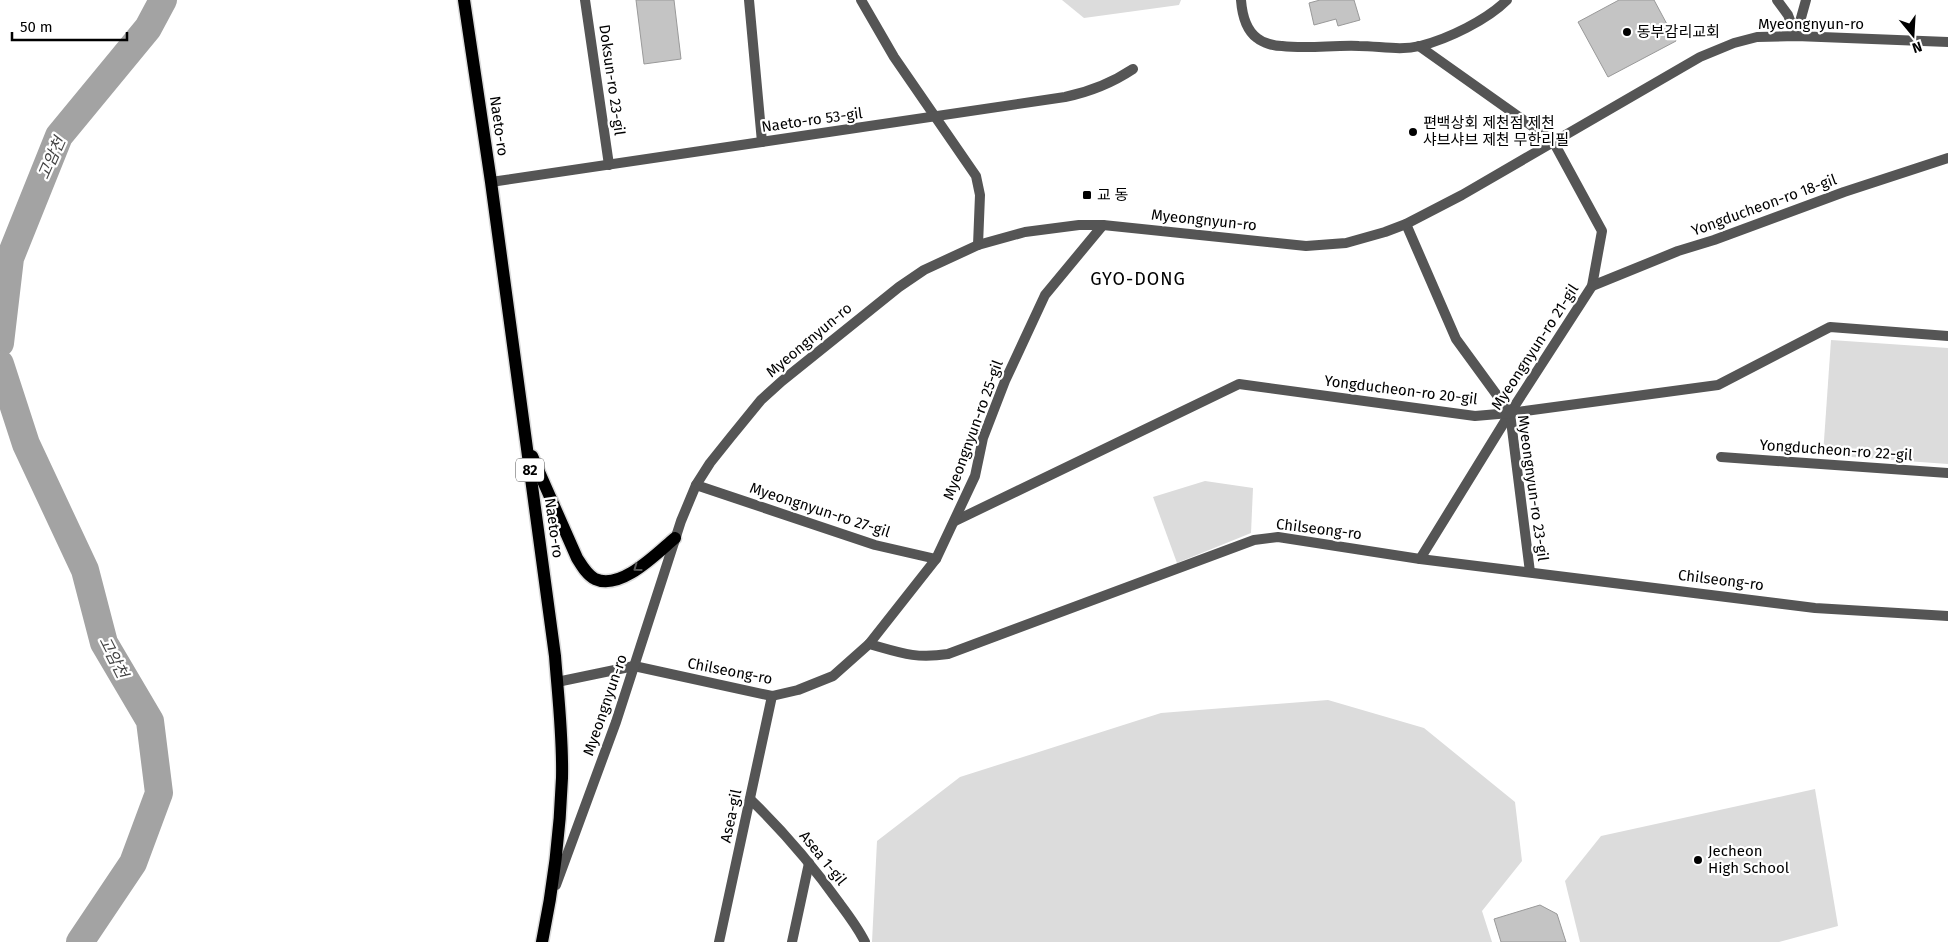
<svg xmlns="http://www.w3.org/2000/svg" width="1948" height="942" viewBox="0 0 1948 942" font-family="'Fira Sans','Noto Sans KR',sans-serif">
  <rect width="100%" height="100%" fill="#fff"/>
  <!-- green -->
  <g fill="#dcdcdc">
    <path d="M1062,0H1181L1179,5L1084,18Z"/>
    <path d="M1831,340L1948,348V464L1823,455Z"/>
    <path d="M1205,481L1253,488L1251,533L1177,563L1153,497Z"/>
    <path d="M1328,700L1424,728L1515,802L1522,861L1482,911L1492,942H872L877,841L960,777L1161,713Z"/>
    <path d="M1815,789L1838,926L1779,942H1580L1565,881L1601,836Z"/>
  </g>
  <g fill="none" stroke-linecap="round" stroke-linejoin="round">
    <!-- river -->
    <g stroke="#a3a3a3" stroke-width="28">
      <path d="M0,343L10,258L59,136L148,28L163,0"/>
      <path d="M0,364L26,444L85,570L104,643L150,721L159,793L133,863L80,942"/>
    </g>
  </g>
  <!-- building -->
  <g fill="#c4c4c4" stroke="#999">
    <path d="M636,0H674L681,59L644,64Z"/>
    <path d="M1320,0H1354L1360,20L1338,26L1336,19L1314,25L1309,3Z"/>
    <path d="M1619,0H1654L1676,41L1608,77L1578,22Z"/>
    <path d="M1540,905L1557,914L1566,942H1501L1494,919Z"/>
  </g>
  <g fill="none" stroke-linecap="round" stroke-linejoin="round">
    <defs>
      <g id="primary">
        <path d="M464,0L491,182L555,656C558,696 563,737 562,778C560,833 553,889 542,942"/>
        <path d="M532,456L577,558C582,566 587,575 595,579C621,591 657,553 675,538"/>
      </g>
    </defs>
    <!-- primary casing -->
    <use href="#primary" stroke="#dbdbdb" stroke-width="15"/>
    <!-- minor -->
    <g stroke="#555" stroke-width="10">
      <path d="M585,0L609,165"/>
      <path d="M749,0L762,142"/>
      <path d="M861,0L894,57L976,176L980,195L978,245"/>
      <path d="M1241,0C1242,13 1245,29 1257,38C1263,43 1274,46 1282,46C1307,49 1333,45 1359,46C1379,46 1400,51 1420,46C1448,39 1487,20 1507,0"/>
      <path d="M1777,0L1788,15L1796,36"/>
      <path d="M1796,36L1806,0"/>
      <path d="M1419,46L1553,141L1602,231L1592,286L1510,413L1420,559"/>
      <path d="M491,182L1065,97C1089,92 1112,83 1133,69"/>
      <path d="M1406,224L1456,339L1510,413L1530,572"/>
      <path d="M1592,286L1678,251L1714,240L1844,192L1948,158"/>
      <path d="M1721,457L1948,473"/>
      <path d="M696,485L875,545L936,559"/>
      <path d="M955,521L1239,384L1475,416L1510,413L1718,385L1830,327L1948,336"/>
      <path d="M869,644L936,559L975,476L983,438L1005,381L1045,295L1103,225"/>
      <path d="M634,666L772,696L798,690L833,676L869,644C901,653 915,659 948,654L1254,540L1278,537L1420,559L1815,608L1948,616"/>
      <path d="M750,799C783,831 813,866 840,904C849,916 858,928 865,942"/>
      <path d="M719,942L772,696"/>
      <path d="M792,942L809,863"/>
    </g>
    <!-- tertiary -->
    <g stroke="#555" stroke-width="10">
      <path d="M557,682L634,666"/>
      <path d="M556,885L616,722L681,521L696,485L710,463L730,438L761,400L782,381L899,287L924,270L978,245L1025,232L1079,225H1103L1306,246L1346,243L1385,232L1406,224L1462,195L1700,57L1734,43L1757,37L1796,36L1948,42"/>
    </g>
    <!-- primary -->
    <use href="#primary" stroke="#000" stroke-width="12"/>
  </g>
  <!-- one-way arrows -->
  <defs><path id="oneway-chevron" d="M-2-3.5L2.5 0L-2 3.5" fill="none" stroke-width="1.6" stroke-linecap="round" stroke-linejoin="round" transform="scale(1.25)"/></defs>
  <use stroke="#595959" href="#oneway-chevron" transform="translate(637 568) rotate(144)"/>
  <!-- markers -->
  <g fill="#000" stroke="#fff" stroke-width="2">
    <circle cx="1627" cy="32" r="5"/>
    <circle cx="1413" cy="132" r="5"/>
    <rect x="1082" y="190" width="10" height="10" rx="2.5"/>
    <circle cx="1698" cy="860" r="5"/>
  </g>
  <g text-anchor="middle" stroke-width="4.5" stroke-linejoin="round" paint-order="stroke">
    <!-- shield labels -->
    <rect fill="#fff" stroke="#4c4c4c" stroke-width="1" x="516" y="458.5" width="28" height="23" rx="4"/>
    <g font-size="14" font-weight="bold" fill="#000">
      <text x="530" y="475">82</text>
    </g>
    <!-- street labels -->
    <g font-size="15" fill="#000" stroke="#fff">
      <text x="1811" y="29">Myeongnyun-ro</text>
      <text transform="translate(612 80) rotate(82)" y="5">Doksun-ro 23-gil</text>
      <text transform="translate(812 120) rotate(-8)" y="5">Naeto-ro 53-gil</text>
      <text transform="translate(499 126) rotate(82)" y="5">Naeto-ro</text>
      <text transform="translate(1764 205) rotate(-20)" y="5">Yongducheon-ro 18-gil</text>
      <text transform="translate(1204 220) rotate(6)" y="5">Myeongnyun-ro</text>
      <text transform="translate(809 340) rotate(-40)" y="5">Myeongnyun-ro</text>
      <text transform="translate(1535 347) rotate(-57)" y="5">Myeongnyun-ro 21-gil</text>
      <text transform="translate(1401 390) rotate(7)" y="5">Yongducheon-ro 20-gil</text>
      <text transform="translate(973 430) rotate(-70)" y="5">Myeongnyun-ro 25-gil</text>
      <text transform="translate(1836 450) rotate(4)" y="5">Yongducheon-ro 22-gil</text>
      <text transform="translate(1533 488) rotate(82)" y="5">Myeongnyun-ro 23-gil</text>
      <text transform="translate(820 510) rotate(18)" y="5">Myeongnyun-ro 27-gil</text>
      <text transform="translate(554 528) rotate(82)" y="5">Naeto-ro</text>
      <text transform="translate(1319 529) rotate(7)" y="5">Chilseong-ro</text>
      <text transform="translate(1721 580) rotate(7)" y="5">Chilseong-ro</text>
      <text transform="translate(730 671) rotate(11)" y="5">Chilseong-ro</text>
      <text transform="translate(605 705) rotate(-71)" y="5">Myeongnyun-ro</text>
      <text transform="translate(731 816) rotate(-78)" y="5">Asea-gil</text>
      <text transform="translate(823 858) rotate(51)" y="5">Asea 1-gil</text>
    </g>
    <!-- poi labels -->
    <g font-size="15" fill="#000" stroke="#fff" text-anchor="start">
      <text x="1637" y="37">동부감리교회</text>
      <text x="1423" y="128">편백상회 제천점 제천<tspan x="1423" dy="17">샤브샤브 제천 무한리필</tspan></text>
      <text x="1097" y="200">교 동</text>
      <text x="1708" y="856">Jecheon<tspan x="1708" dy="17">High School</tspan></text>
    </g>
    <!-- water labels -->
    <g font-size="16" font-style="italic" fill="#444" stroke="#fff">
      <text transform="translate(51 158) rotate(-66)" y="6">고암천</text>
      <text transform="translate(114 657) rotate(63)" y="6">고암천</text>
    </g>
    <!-- quarter labels -->
    <g font-size="18" letter-spacing="1" fill="#000" stroke="#fff">
      <text x="1138" y="285">GYO-DONG</text>
    </g>
  </g>
  <!-- north arrow -->
  <g transform="translate(1913 35) rotate(162)" stroke="#ffffff" stroke-width="4" paint-order="stroke">
  <path d="M0-4L9 19L0 12L-9 19Z" fill="#000000"/>
  <text y="-8" font-size="14" font-weight="bold" text-anchor="middle" fill="#000000">N</text>
  </g>
  <!-- scale -->
  <path d="M12 32v8h115v-8" fill="none" stroke="#000000" stroke-width="2.5"/>
  <text x="20" y="32" font-size="15" fill="#000000" stroke="#ffffff" stroke-width="4" paint-order="stroke">50 m</text>
</svg>
